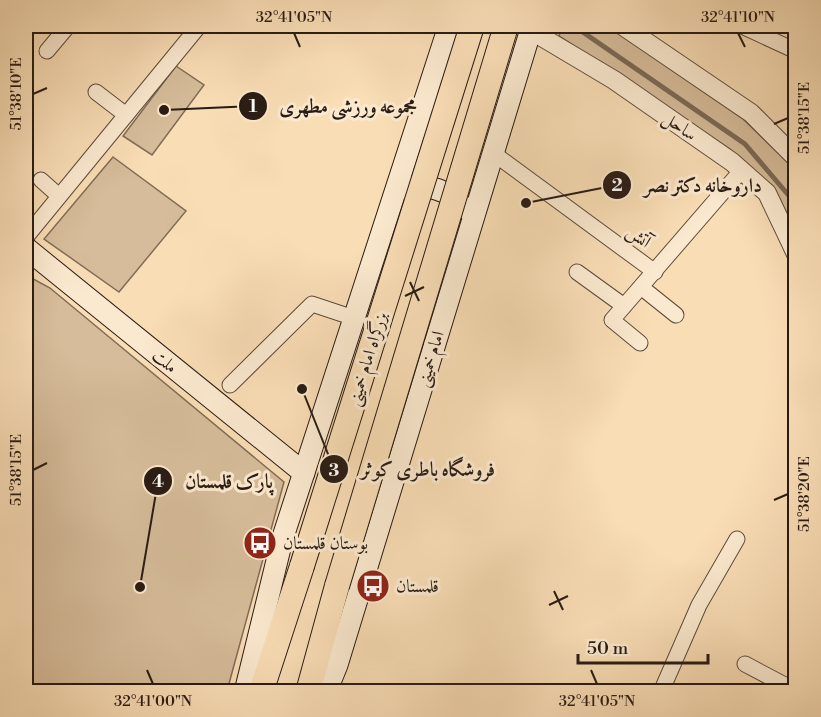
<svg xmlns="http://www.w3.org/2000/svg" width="821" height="717" viewBox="0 0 821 717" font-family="'Libre Bodoni',Amiri,serif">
  <rect width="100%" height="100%" fill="#f9ddb5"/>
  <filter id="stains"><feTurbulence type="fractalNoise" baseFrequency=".00333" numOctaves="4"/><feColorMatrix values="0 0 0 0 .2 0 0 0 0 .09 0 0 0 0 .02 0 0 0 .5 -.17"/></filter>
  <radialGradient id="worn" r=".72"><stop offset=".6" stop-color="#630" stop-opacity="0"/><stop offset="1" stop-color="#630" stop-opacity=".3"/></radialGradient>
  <!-- green -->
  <g fill="#d6bc9a" stroke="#806c57" stroke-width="1.5">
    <path d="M562,26H608L743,119L795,169V235L766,182L730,149L559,36Z"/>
    <path d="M176,66L204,85L152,155L123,136Z"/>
    <path d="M113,157L186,211L119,292L44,239Z"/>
    <path d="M26,275L50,288L284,482L227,691H26Z"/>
  </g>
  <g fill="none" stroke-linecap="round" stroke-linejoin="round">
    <!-- stream -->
    <path stroke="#7b6854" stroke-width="5" d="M574,26L745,144L796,204"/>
    <defs>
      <g id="minor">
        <path d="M742,26L796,51"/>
        <path d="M47,51L68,26"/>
        <path d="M96,92L126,115"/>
        <path d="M493,153L655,272"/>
        <path d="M41,180L59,196"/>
        <path d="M26,237L199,26"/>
        <path d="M577,272L624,306"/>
        <path d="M641,287L676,315"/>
        <path d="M640,343L612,320L741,171"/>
        <path d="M230,385L312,304L354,318"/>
        <path d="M745,664L796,691"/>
        <path d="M661,692L699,605L737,539"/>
      </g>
      <g id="tertiary">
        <path d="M623,26L751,113L796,158"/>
        <path d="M530,30L614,80L732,162L767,193L796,254"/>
      </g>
      <g id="secondary">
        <path d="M407,188C429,184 449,190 464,208"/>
        <path d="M26,248L304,473"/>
        <path d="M245,692L282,540L449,26"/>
        <path d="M326,692L337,665L532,26"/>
      </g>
      <g id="trunk">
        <path d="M261,692L302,566"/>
        <path d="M308,692L337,586"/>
      </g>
    </defs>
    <!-- minor casing -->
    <use href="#minor" stroke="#5d4c3c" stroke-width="17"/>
    <!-- tertiary casing -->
    <use href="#tertiary" stroke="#5d4c3c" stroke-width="20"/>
    <!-- secondary casing -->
    <use href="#secondary" stroke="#291b14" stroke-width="23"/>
    <!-- trunk casing -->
    <use href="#trunk" stroke="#291b14" stroke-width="26"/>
    <!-- minor -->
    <use href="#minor" stroke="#fbe9cf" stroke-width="15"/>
    <!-- tertiary -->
    <use href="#tertiary" stroke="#fbe9cf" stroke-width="18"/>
    <!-- secondary -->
    <use href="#secondary" stroke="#fbe9cf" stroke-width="21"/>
    <!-- trunk -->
    <use href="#trunk" stroke="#f9ddb5" stroke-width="24"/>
    <defs>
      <g id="trunk-bridge">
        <path d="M302,566L472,26"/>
        <path d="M337,586L506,26"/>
      </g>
    </defs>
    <!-- trunk-bridge casing -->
    <use href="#trunk-bridge" stroke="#291b14" stroke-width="26" stroke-linecap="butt"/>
    <!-- trunk-bridge -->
    <use href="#trunk-bridge" stroke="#f9ddb5" stroke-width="24"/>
  </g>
  <!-- ticks -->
  <path fill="none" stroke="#291b14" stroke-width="2" d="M294,33L300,47M738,33L745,47M33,94L47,88M774,124L788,118M410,282L419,301M405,296L424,287M33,470L47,463M774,500L788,494M554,591L563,610M549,605L568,596M147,670L153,684M591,670L597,684"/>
  <!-- icons -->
  <defs>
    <symbol id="bus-disc" viewBox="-11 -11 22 22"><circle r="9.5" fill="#8f2418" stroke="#fbe9cf"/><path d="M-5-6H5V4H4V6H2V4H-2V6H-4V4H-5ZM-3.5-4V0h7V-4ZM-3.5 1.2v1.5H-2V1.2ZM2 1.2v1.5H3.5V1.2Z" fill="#fff"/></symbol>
  </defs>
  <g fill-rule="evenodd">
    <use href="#bus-disc" x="241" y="524" width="38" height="38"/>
    <use href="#bus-disc" x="354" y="567" width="38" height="38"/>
  </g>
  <g text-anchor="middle" stroke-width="6" stroke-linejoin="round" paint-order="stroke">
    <!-- street labels -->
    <g font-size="18" fill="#291b14" stroke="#fbe9cf">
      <text transform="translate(680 126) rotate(35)" y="6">ساحل</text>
      <text transform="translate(639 236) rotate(36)" y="6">آتش</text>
      <text transform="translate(367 359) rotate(-73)" y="6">بزرگراه امام خمینی</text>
      <text transform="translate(430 359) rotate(-73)" y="6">امام خمینی</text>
      <text transform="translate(165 361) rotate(39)" y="6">ملت</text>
    </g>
    <!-- poi labels -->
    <g font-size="18" fill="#291b14" stroke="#fbe9cf" text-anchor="start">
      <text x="283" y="549">بوستان قلمستان</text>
      <text x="396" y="592">قلمستان</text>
    </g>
  </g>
  <!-- callouts -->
  <path fill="none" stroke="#291b14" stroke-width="2" d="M164 110L253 106M526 203L617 185M302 389L334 469M140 587L158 481"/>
  <g fill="#291b14" stroke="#fbe9cf" stroke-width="2">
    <circle cx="164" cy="110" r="6"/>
    <circle cx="526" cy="203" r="6"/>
    <circle cx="302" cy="389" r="6"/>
    <circle cx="140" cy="587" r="6"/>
    <circle cx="253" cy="106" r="15"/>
    <circle cx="617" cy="185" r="15"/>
    <circle cx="334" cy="469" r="15"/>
    <circle cx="158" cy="481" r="15"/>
  </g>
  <g font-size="18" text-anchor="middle" font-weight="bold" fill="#fff">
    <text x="253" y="112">1</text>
    <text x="617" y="191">2</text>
    <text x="334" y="476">3</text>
    <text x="158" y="487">4</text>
  </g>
  <g font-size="20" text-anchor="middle" font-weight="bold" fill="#291b14" stroke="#fbe9cf" stroke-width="6" stroke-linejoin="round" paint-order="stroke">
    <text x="348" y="113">مجموعه ورزشی مطهری</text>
    <text x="703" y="192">داروخانه دکتر نصر</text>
    <text x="428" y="476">فروشگاه باطری کوثر</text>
    <text x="229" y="488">پارک قلمستان</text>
  </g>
  <!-- margin -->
  <rect width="821" height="717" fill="none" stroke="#f9ddb5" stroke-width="66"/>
  <!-- scale -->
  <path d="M578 654v9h130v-9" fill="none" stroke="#291b14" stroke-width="3"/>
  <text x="587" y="654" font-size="18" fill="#291b14" stroke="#fbe9cf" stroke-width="4.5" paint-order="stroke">50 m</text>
  <rect x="33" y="33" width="755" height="651" fill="none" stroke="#291b14" stroke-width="2"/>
  <g font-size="15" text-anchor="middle" fill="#291b14">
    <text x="294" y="22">32°41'05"N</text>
    <text x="738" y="22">32°41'10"N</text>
    <text transform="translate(16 94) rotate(-90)" y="5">51°38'10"E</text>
    <text transform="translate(804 118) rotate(-90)" y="5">51°38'15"E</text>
    <text transform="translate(16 470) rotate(-90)" y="5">51°38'15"E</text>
    <text transform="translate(804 494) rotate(-90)" y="5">51°38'20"E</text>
    <text x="153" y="706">32°41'00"N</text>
    <text x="597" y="706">32°41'05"N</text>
  </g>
  <rect width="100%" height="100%" filter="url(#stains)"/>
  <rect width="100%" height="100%" fill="url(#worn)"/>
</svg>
